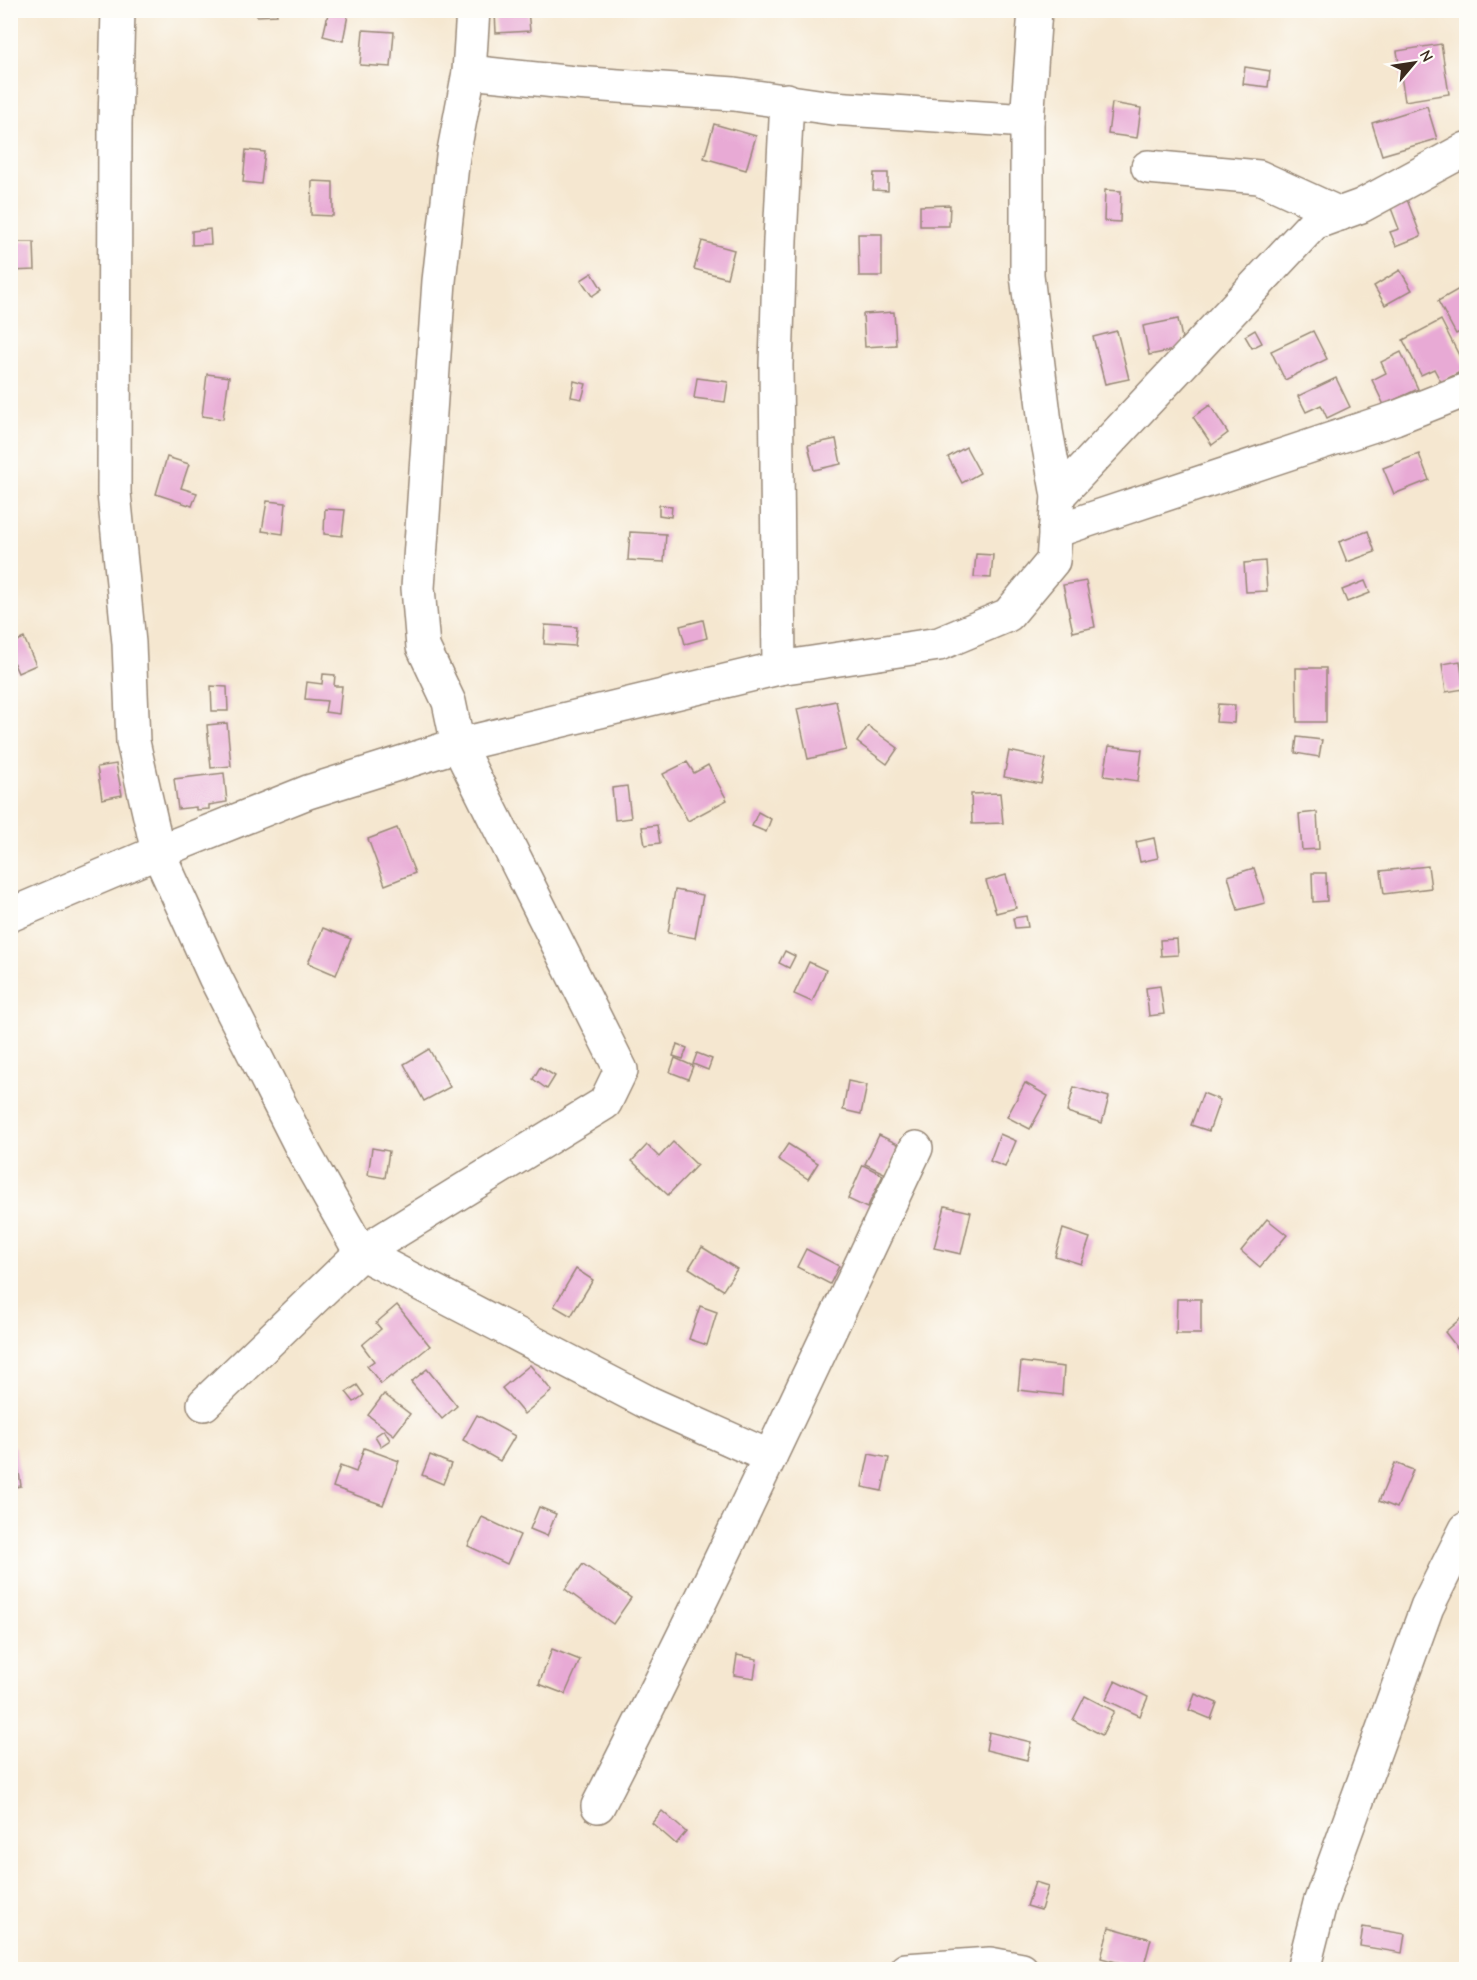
<svg xmlns="http://www.w3.org/2000/svg" width="1477" height="1980" viewBox="0 0 1477 1980" font-family="'Comic Neue',sans-serif">
  <rect width="100%" height="100%" fill="#fdfcf7"/>
  <filter id="ink" filterUnits="userSpaceOnUse"><feTurbulence type="fractalNoise" baseFrequency=".0167" numOctaves="2"/><feDisplacementMap in="SourceGraphic" scale="12" xChannelSelector="R" yChannelSelector="G"/><feConvolveMatrix kernelMatrix="1 2 1 2 8 2 1 2 1" color-interpolation-filters="sRGB"/></filter>
  <filter id="wash" filterUnits="userSpaceOnUse"><feTurbulence type="fractalNoise" baseFrequency=".008" numOctaves="4" result="noise"/><feDisplacementMap in="SourceGraphic" scale="24" xChannelSelector="R" yChannelSelector="G"/><feGaussianBlur stdDeviation="1.35" result="paint"/><feColorMatrix in="noise" values="0 0 0 0 0 0 0 0 0 0 0 0 0 0 0 0 0 1.4 0 .05"/><feComposite in="paint" operator="in"/></filter>
  <g filter="url(#wash)">
    <rect width="100%" height="100%" fill="#f5e7d0"/>
    <g id="blocks">
      <!-- building -->
      <g fill="#e8aad5">
        <path d="M257,10H276L277,15L257,16Z"/>
        <path d="M329,10L348,15L343,41L323,36Z"/>
        <path d="M528,10L530,31L496,33L495,12Z"/>
        <path d="M363,30L394,32L391,67L360,65Z"/>
        <path d="M1441,44L1449,94L1405,101L1397,51Z"/>
        <path d="M1245,67L1270,71L1268,87L1243,84Z"/>
        <path d="M1112,103L1141,108L1137,138L1108,134Z"/>
        <path d="M1427,106L1437,139L1382,155L1372,123Z"/>
        <path d="M714,124L756,136L746,170L704,158Z"/>
        <path d="M246,150L265,152L261,184L243,182Z"/>
        <path d="M874,173H888V191L873,190Z"/>
        <path d="M312,181L333,182V216L311,215Z"/>
        <path d="M1105,190L1121,191L1120,222L1104,221Z"/>
        <path d="M1406,197L1421,236L1396,246L1390,232L1399,229L1389,203Z"/>
        <path d="M950,205L949,226H920V206Z"/>
        <path d="M210,229L211,244L192,245V231Z"/>
        <path d="M858,234H882V276H859Z"/>
        <path d="M702,241L734,250L727,278L694,269Z"/>
        <path d="M10,242H34L35,270L10,271Z"/>
        <path d="M1400,270L1412,290L1385,305L1374,286Z"/>
        <path d="M592,273L602,289L592,296L581,280Z"/>
        <path d="M1466,285V329L1456,334L1438,301Z"/>
        <path d="M894,312L896,345L865,347L863,314Z"/>
        <path d="M1178,319L1184,348L1149,355L1143,326Z"/>
        <path d="M1441,320L1466,369L1441,382L1434,369L1421,375L1403,340Z"/>
        <path d="M1255,330L1262,343L1252,348L1245,336Z"/>
        <path d="M1117,331L1129,379L1105,384L1093,337Z"/>
        <path d="M1313,331L1327,359L1285,380L1271,351Z"/>
        <path d="M1401,352L1418,389L1384,405L1372,380L1386,373L1381,362Z"/>
        <path d="M207,374L229,377L223,419L202,416Z"/>
        <path d="M697,378L728,382L725,402L694,398Z"/>
        <path d="M1336,378L1350,407L1327,418L1321,405L1306,412L1298,396Z"/>
        <path d="M574,381L586,384L582,399L571,397Z"/>
        <path d="M1210,405L1228,433L1212,445L1193,417Z"/>
        <path d="M836,439L841,464L814,470L808,445Z"/>
        <path d="M966,447L980,473L962,483L948,457Z"/>
        <path d="M1419,454L1429,480L1394,494L1383,468Z"/>
        <path d="M167,457L189,464L181,488L197,493L192,506L156,494Z"/>
        <path d="M267,501L286,503L283,534L262,531Z"/>
        <path d="M659,505L672,506L671,517L659,515Z"/>
        <path d="M325,509L345,510L342,536L324,534Z"/>
        <path d="M1368,531L1375,552L1347,562L1339,542Z"/>
        <path d="M630,532L666,534L664,562L628,560Z"/>
        <path d="M976,554L993,555L991,578L974,577Z"/>
        <path d="M1265,561L1267,591L1246,592L1244,563Z"/>
        <path d="M1086,581L1095,627L1073,632L1063,585Z"/>
        <path d="M1365,581L1370,593L1347,602L1342,590Z"/>
        <path d="M703,620L707,638L685,644L680,626Z"/>
        <path d="M545,625L577,627L575,646L544,644Z"/>
        <path d="M24,638L36,665L18,673L10,655V644Z"/>
        <path d="M1460,661L1464,689L1446,692L1442,664Z"/>
        <path d="M1296,668H1326V722H1297Z"/>
        <path d="M323,674L335,675L334,686H342L339,714L325,712L327,701L305,699L307,682L322,684Z"/>
        <path d="M211,686L227,687L228,711H212Z"/>
        <path d="M836,701L846,750L808,759L797,709Z"/>
        <path d="M1218,704L1235,705L1234,723L1216,722Z"/>
        <path d="M227,723L231,766L211,768L207,725Z"/>
        <path d="M868,726L898,748L887,764L857,742Z"/>
        <path d="M1297,737L1322,740L1319,757L1295,753Z"/>
        <path d="M1109,746L1142,750L1138,781L1104,776Z"/>
        <path d="M1009,751L1046,759L1041,784L1004,777Z"/>
        <path d="M687,762L694,773L708,765L727,800L688,821L663,774Z"/>
        <path d="M116,764L122,795L102,799L97,767Z"/>
        <path d="M224,773L227,802L209,805V809L196,810V807L178,809L174,779Z"/>
        <path d="M627,786L631,818L615,820L612,788Z"/>
        <path d="M1000,793L1003,823L972,824L971,794Z"/>
        <path d="M758,812L771,819L766,832L752,826Z"/>
        <path d="M1317,812L1319,849L1302,850L1299,814Z"/>
        <path d="M657,825L660,843L645,845L642,827Z"/>
        <path d="M397,828L415,873L385,885L368,839Z"/>
        <path d="M1154,838L1158,858L1140,862L1136,842Z"/>
        <path d="M1428,866L1431,888L1384,894L1381,871Z"/>
        <path d="M1254,868L1265,903L1238,910L1228,876Z"/>
        <path d="M1312,873H1326L1327,901L1313,902Z"/>
        <path d="M1006,875L1016,908L996,913L986,881Z"/>
        <path d="M675,890L703,895L695,938L668,933Z"/>
        <path d="M1026,916L1028,927L1015,928L1013,918Z"/>
        <path d="M323,928L351,939L336,975L308,963Z"/>
        <path d="M1177,939L1178,955L1161,956L1160,940Z"/>
        <path d="M785,951L795,956L789,968L779,963Z"/>
        <path d="M809,962L826,970L812,1002L794,994Z"/>
        <path d="M1160,986L1164,1014L1149,1016L1146,988Z"/>
        <path d="M677,1044L687,1048L683,1059L673,1056Z"/>
        <path d="M429,1049L450,1087L424,1101L404,1064Z"/>
        <path d="M697,1053L712,1059L708,1070L693,1064Z"/>
        <path d="M675,1058L693,1066L688,1079L670,1072Z"/>
        <path d="M540,1067L555,1076L547,1089L533,1079Z"/>
        <path d="M848,1081L867,1085L861,1114L843,1110Z"/>
        <path d="M1025,1083L1048,1096L1030,1129L1007,1117Z"/>
        <path d="M1074,1087L1109,1097L1102,1123L1067,1112Z"/>
        <path d="M1203,1093L1220,1100L1209,1131L1191,1125Z"/>
        <path d="M1000,1134L1016,1141L1005,1167L990,1161Z"/>
        <path d="M879,1135L900,1145L886,1174L865,1164Z"/>
        <path d="M673,1142L697,1165L668,1195L632,1161L647,1145L659,1157Z"/>
        <path d="M788,1144L818,1163L808,1179L778,1159Z"/>
        <path d="M372,1148L389,1151L385,1178L368,1175Z"/>
        <path d="M863,1165L883,1175L867,1208L848,1199Z"/>
        <path d="M945,1206L971,1212L961,1254L934,1248Z"/>
        <path d="M1267,1219L1287,1235L1260,1267L1241,1251Z"/>
        <path d="M1063,1229L1090,1238L1081,1264L1055,1256Z"/>
        <path d="M702,1247L737,1269L723,1290L689,1268Z"/>
        <path d="M806,1249L839,1266L830,1284L797,1267Z"/>
        <path d="M576,1269L593,1280L571,1316L554,1306Z"/>
        <path d="M1177,1299H1201V1334H1176Z"/>
        <path d="M397,1305L430,1346L392,1377L391,1376L381,1384L367,1366L374,1361L362,1345L381,1329L376,1323Z"/>
        <path d="M700,1306L717,1312L707,1345L689,1339Z"/>
        <path d="M1466,1314V1359L1445,1332Z"/>
        <path d="M1021,1362L1064,1367L1062,1395L1018,1390Z"/>
        <path d="M530,1365L552,1391L524,1414L502,1388Z"/>
        <path d="M427,1369L457,1406L442,1419L411,1382Z"/>
        <path d="M357,1385L364,1395L354,1402L346,1392Z"/>
        <path d="M384,1394L410,1414L394,1435L368,1415Z"/>
        <path d="M477,1415L515,1436L500,1461L463,1440Z"/>
        <path d="M384,1430L390,1440L381,1446L375,1436Z"/>
        <path d="M15,1446L21,1486L10,1488V1447Z"/>
        <path d="M364,1448L399,1461L383,1505L333,1487L340,1466L356,1472Z"/>
        <path d="M869,1454L889,1458L882,1491L862,1487Z"/>
        <path d="M430,1455L451,1464L443,1484L422,1475Z"/>
        <path d="M1395,1463L1413,1470L1397,1508L1379,1501Z"/>
        <path d="M539,1507L556,1514L547,1536L530,1529Z"/>
        <path d="M482,1517L520,1535L507,1564L468,1546Z"/>
        <path d="M583,1564L631,1598L613,1624L565,1589Z"/>
        <path d="M552,1649L580,1660L565,1694L539,1684Z"/>
        <path d="M737,1655L757,1659L754,1678L734,1675Z"/>
        <path d="M1115,1681L1148,1697L1140,1716L1106,1700Z"/>
        <path d="M1195,1694L1217,1703L1211,1719L1189,1710Z"/>
        <path d="M1085,1696L1114,1711L1102,1735L1073,1720Z"/>
        <path d="M989,1732L1031,1742L1027,1760L986,1750Z"/>
        <path d="M662,1811L686,1832L676,1844L652,1823Z"/>
        <path d="M1035,1882L1048,1886L1041,1910L1027,1906Z"/>
        <path d="M1109,1927L1151,1939L1143,1969L1101,1958Z"/>
        <path d="M1363,1927L1405,1934L1402,1953L1360,1946Z"/>
      </g>
    </g>
  </g>
  <g filter="url(#ink)">
    <use href="#blocks" fill-opacity="0" stroke="#988877" stroke-width="1.5"/>
    <g fill="none" stroke-linecap="round" stroke-linejoin="round">
      <defs>
        <g id="minor">
          <path d="M118,10L115,123L114,493L129,643L133,742L158,852L215,977L305,1154L361,1253L647,1402L770,1457"/>
          <path d="M469,72L575,83L734,94L832,108L1027,121"/>
          <path d="M1148,167L1259,177L1340,214"/>
          <path d="M1058,496L1314,223L1361,206L1466,149"/>
          <path d="M1055,531L1395,418L1466,390"/>
          <path d="M779,668L776,365L780,240L787,100"/>
          <path d="M10,915L158,852L308,792L458,745L779,668L939,644L1008,615L1053,561L1058,496L1046,431L1027,275V121L1035,10"/>
          <path d="M204,1404L361,1253L605,1103L621,1070L458,745L449,702L423,647L418,588L439,281L453,156L469,72L473,10"/>
          <path d="M598,1806C709,1590 812,1368 916,1148"/>
          <path d="M1303,1970L1320,1903L1427,1607L1466,1529"/>
        </g>
        <path id="tertiary" d="M906,1970L990,1964L1022,1970"/>
      </defs>
      <!-- minor casing -->
      <use href="#minor" stroke="#988877" stroke-width="36"/>
      <!-- tertiary casing -->
      <use href="#tertiary" stroke="#988877" stroke-width="36"/>
      <!-- minor -->
      <use href="#minor" stroke="#fff" stroke-width="33"/>
      <!-- tertiary -->
      <use href="#tertiary" stroke="#fff" stroke-width="33"/>
    </g>
  </g>
  <!-- margin -->
  <rect width="1477" height="1980" fill="none" stroke="#fdfcf7" stroke-width="36"/>
  <!-- north arrow -->
  <g transform="translate(1414 63) rotate(61)" stroke="#fdfcf7" stroke-width="4.5" paint-order="stroke">
  <path d="M0-4.5L10 22L0 15L-10 22Z" fill="#3b2a1e"/>
  <text y="-9" font-size="16" font-weight="bold" text-anchor="middle" fill="#3b2a1e">N</text>
  </g>
</svg>
